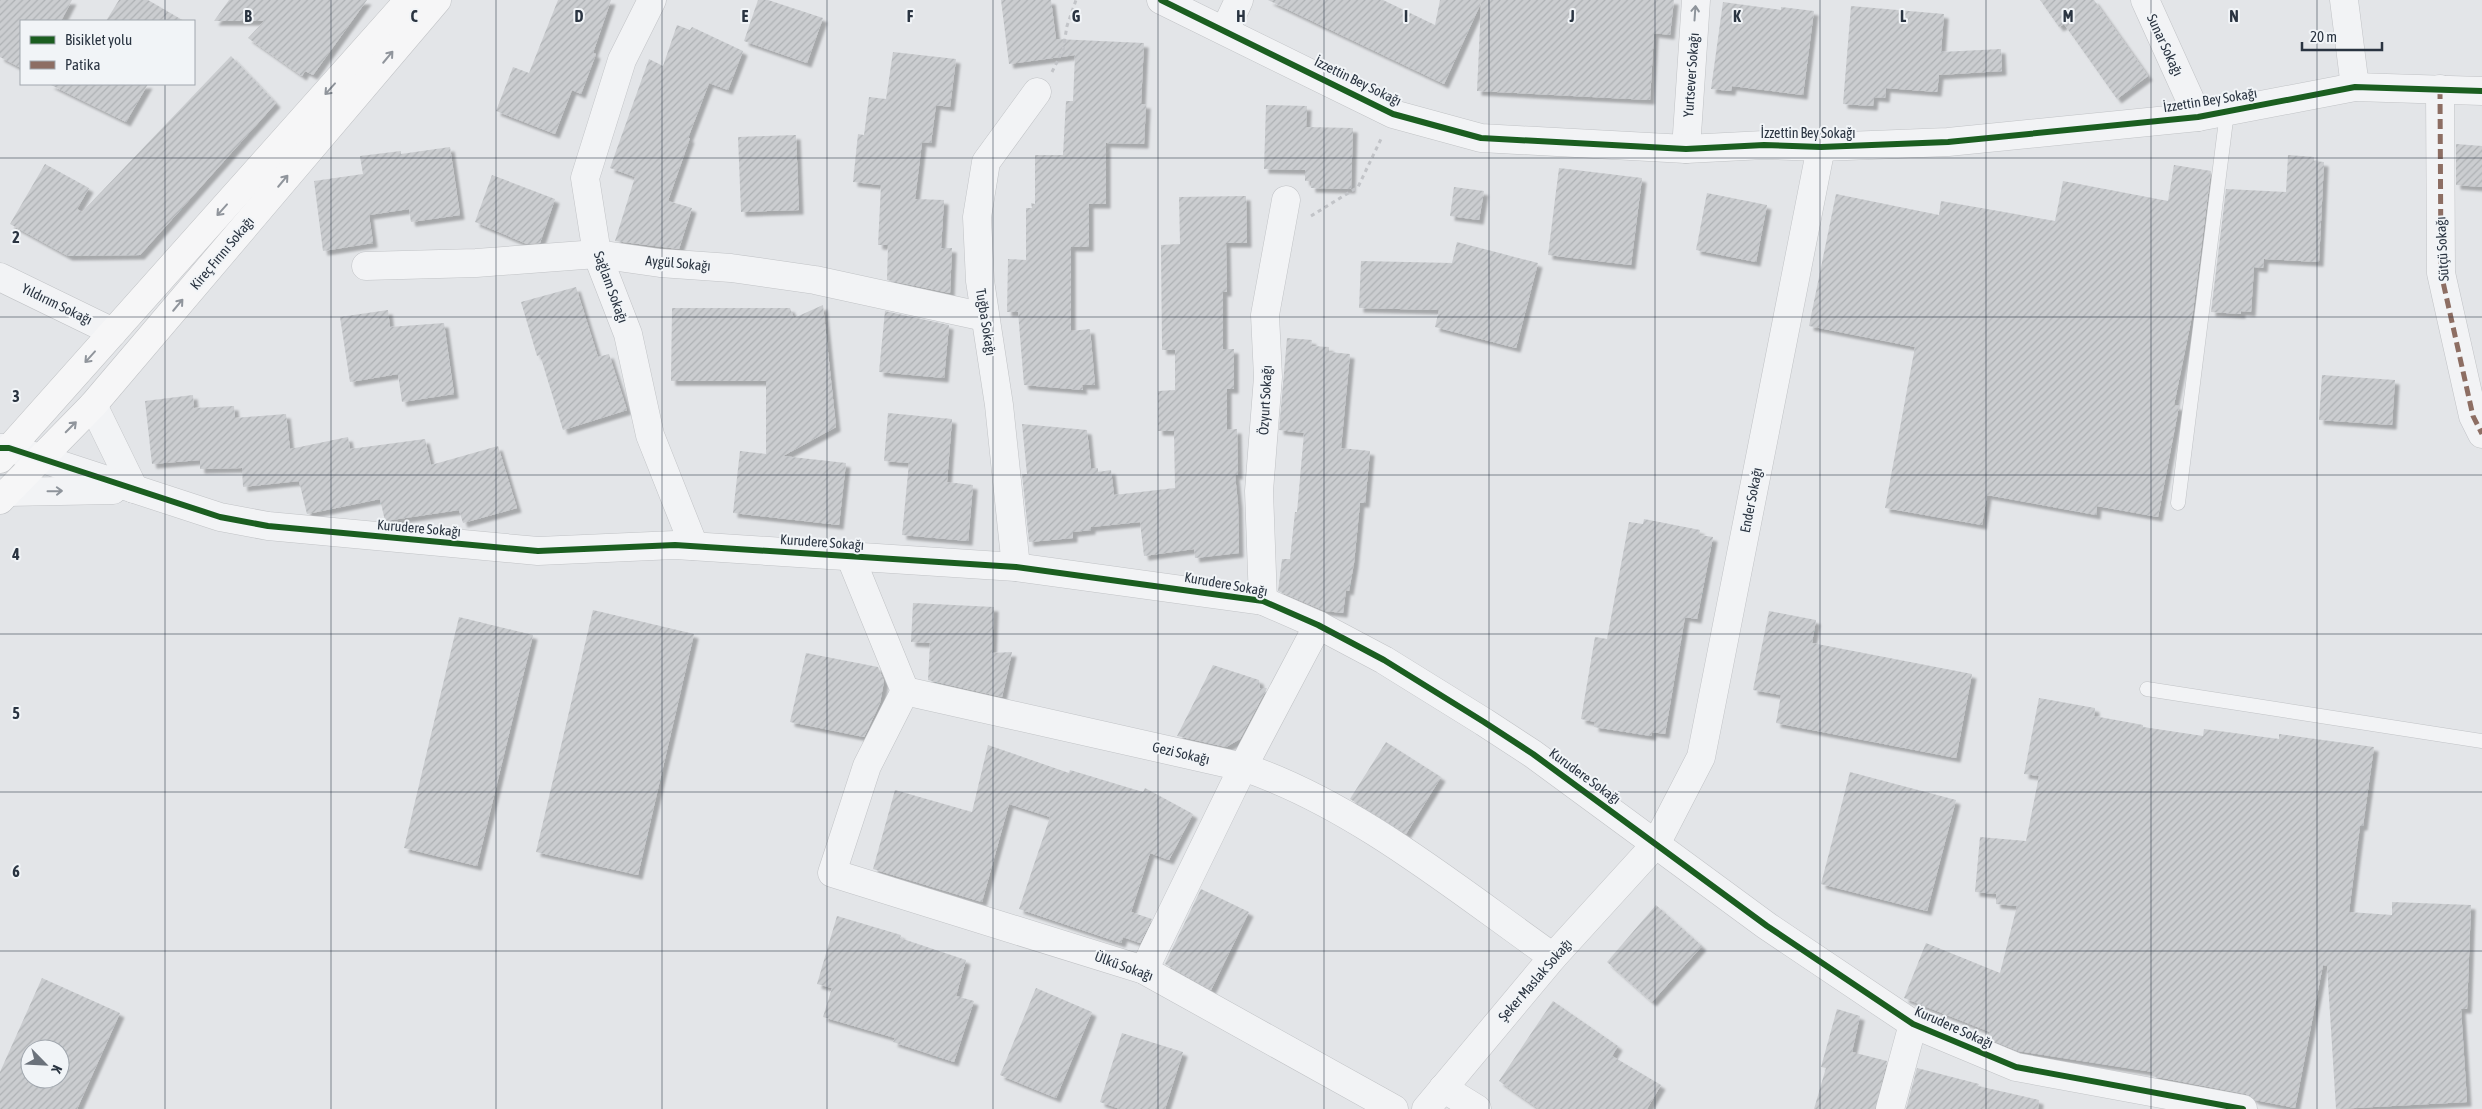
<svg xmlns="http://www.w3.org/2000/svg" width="2482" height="1109" viewBox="0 0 2482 1109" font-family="'Asap Condensed',sans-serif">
  <defs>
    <pattern id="building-hatch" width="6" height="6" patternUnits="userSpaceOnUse" patternTransform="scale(1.25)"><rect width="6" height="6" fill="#cbcdd0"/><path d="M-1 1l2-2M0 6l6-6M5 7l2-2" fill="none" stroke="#aeb1b4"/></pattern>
    <filter id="shadow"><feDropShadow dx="4.5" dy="4.5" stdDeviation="1" flood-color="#0004"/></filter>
  </defs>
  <rect width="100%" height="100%" fill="#e3e5e8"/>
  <!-- building -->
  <g fill="url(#building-hatch)" fill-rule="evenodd" filter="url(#shadow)">
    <path d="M0,0H72L61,21H21V68L0,57Z"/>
    <path d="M119,0H148L184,21H106Z"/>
    <path d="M229,0H367L313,75L305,71L302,76L248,38L264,21H214Z"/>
    <path d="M558,0H611L593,53L596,54L581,94L572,90L555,134L496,111L513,67L529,73Z"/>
    <path d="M758,0H768L823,18L807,63L744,41Z"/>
    <path d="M1001,0H1051L1056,39L1144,43L1141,104H1146L1144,144L1106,143V204H1089V247H1071V331L1090,329L1095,385H1082L1083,390L1024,385L1018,312H1007L1008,259L1026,260V208H1032L1031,203L1035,204V155H1063L1066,101H1073L1075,55L1009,64Z"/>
    <path d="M1268,0H1383L1435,25L1440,0H1674L1670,35L1654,33L1650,100L1477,91L1481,3L1444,84Z"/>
    <path d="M2040,0H2094L2148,76L2117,99L2064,24L2059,27Z"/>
    <path d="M1723,2L1781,10V7L1814,11L1803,95L1732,86L1731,91L1711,89Z"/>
    <path d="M1851,6L1944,14L1941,52L2001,49L2002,71L1939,75L1937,92L1886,88L1885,98L1874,97L1873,106L1843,104Z"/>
    <path d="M677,25L690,30L692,27L743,51L728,90L709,83L688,138H690L668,201L692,208L679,249L615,241L635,177L610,168L649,59L663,66Z"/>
    <path d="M893,52L956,59L950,107L936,105L931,143L922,142L915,199L944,200L941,248H952L950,293L887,280L888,245H878L881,185L853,182L858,134L864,135L869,97L886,99Z"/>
    <path d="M231,56L276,103L140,255L68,256L10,224L45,164L89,188L77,209L82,212Z"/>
    <path d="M49,84H148L126,122Z"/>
    <path d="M1266,105L1307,106L1306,127L1353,128L1351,189L1311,188V181H1305V170L1264,169Z"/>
    <path d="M796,135L799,210L741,212L738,137Z"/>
    <path d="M2456,144L2482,146V187L2456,185Z"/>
    <path d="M450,147L460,215L411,222L409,209L369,215L373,243L323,251L314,181L363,174L360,156L401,151V154Z"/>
    <path d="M2288,155L2314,157V161L2324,162L2319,262L2264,259L2263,268L2254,267L2251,312L2241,311V314L2211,312L2226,189L2286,192Z"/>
    <path d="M2174,165L2211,171L2193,311L2174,405L2179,406L2158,517L2097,506L2096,515L1987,495L1982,525L1885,508L1915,347L1809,326L1836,194L1939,215L1941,201L2055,221L2063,181L2168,201Z"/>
    <path d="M1559,168L1642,178L1631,265L1548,255Z"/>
    <path d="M492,175L555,199L540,243L527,244L475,222Z"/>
    <path d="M1454,187L1484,191L1479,220L1450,216Z"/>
    <path d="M1707,193L1767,205L1756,262L1696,250Z"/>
    <path d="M1246,196L1247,243H1226L1227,292H1223V349H1234V389H1227V430L1237,429L1238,475H1235L1238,504L1239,553L1195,558L1194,549L1144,556L1140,522L1091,527V530L1073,532V538L1029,542L1022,474H1027L1022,424L1087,430L1091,468H1098V472L1111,470L1114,495L1175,488L1174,431H1158V391L1175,390V350H1162L1161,245L1180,244L1179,197Z"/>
    <path d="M1457,242L1538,263L1516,348L1435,327L1439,310L1359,308L1361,261L1452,263Z"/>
    <path d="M576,287L598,357L609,354L627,410L563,430L540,355L537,356L521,302Z"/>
    <path d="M823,305L836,427L783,456L846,463L839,525L733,513L740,451L766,454V381H671L672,308H790L794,318Z"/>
    <path d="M388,310L390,327L444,323L454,394L402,402L398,374L350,382L340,317Z"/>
    <path d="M885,311L949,325L944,378L879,372Z"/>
    <path d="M1287,338L1312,340L1311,346L1329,347V352L1350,354L1341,448L1370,451L1365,503H1360L1354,563L1349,591L1346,590L1343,613L1325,611L1278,591L1282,559H1290L1295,512H1297L1304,433L1279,430Z"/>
    <path d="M2322,375L2395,380L2392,425L2319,420Z"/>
    <path d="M193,395L194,408L234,406L235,418L286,414L290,449L348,437L350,449L425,439L431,465L498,446L517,508L463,523L459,510L385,521L380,499L307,514L299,481L243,487L242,468L200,469V460L152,464L145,401Z"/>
    <path d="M888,413L952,419L947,482L973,485L968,541L902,535L909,463L884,461Z"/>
    <path d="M1644,519L1700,530L1699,535L1713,537L1697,619L1685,617L1665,734L1652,732L1651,736L1594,727L1595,722L1581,719L1595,637L1607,639L1629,522L1643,524Z"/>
    <path d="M913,603L994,607L992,653L1012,652L1002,697L928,680L930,643L911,642Z"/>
    <path d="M593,610L694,634L638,875L536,852Z"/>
    <path d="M1769,611L1816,620L1812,643L1972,674L1956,758L1776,723L1781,695L1753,690Z"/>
    <path d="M459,617L533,635L477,866L404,848Z"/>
    <path d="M806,653L878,667L884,681L880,703L864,737L790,722Z"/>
    <path d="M1213,665L1259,680L1260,688H1267L1240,739L1226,747L1177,736Z"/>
    <path d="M2039,698L2095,708L2094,716L2143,725V727L2203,736L2204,729L2279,739V734L2374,747L2363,826H2360L2349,912L2392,915V902L2471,905L2467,1009H2461L2467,1102L2336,1109L2327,966L2323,965L2295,1108L2255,1100L2246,1094L2152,1076L2153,1072L2018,1051L1989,1039L1990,1032L1904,998L1926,943L2000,973L2017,906L1996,904V894L1975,892L1980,837L2026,841L2039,776L2024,774Z"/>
    <path d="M1386,742L1441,777L1406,834L1350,799Z"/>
    <path d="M988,745L1069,773L1070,770L1143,792L1145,788L1193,814L1169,860L1150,853L1131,912L1152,919L1140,943L1123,937L1121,943L1019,909L1050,817L1009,804L982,902L873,869L895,790L972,812Z"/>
    <path d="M1850,772L1956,800L1927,911L1821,884Z"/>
    <path d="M1201,889L1249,912L1211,990L1165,964Z"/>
    <path d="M1656,905L1702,946L1652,1002L1607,962Z"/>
    <path d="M837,916L901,935L900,938L966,960L956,996L974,1001L954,1062L893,1042L895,1038L823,1017L832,988L817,984Z"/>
    <path d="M42,978L120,1013L77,1109H0V1072ZM30,1049H60V1079H30Z"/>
    <path d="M1036,988L1092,1012L1056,1098L1000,1075Z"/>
    <path d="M1553,1001L1618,1046L1612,1056L1661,1085L1647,1109H1539L1499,1081Z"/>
    <path d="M1837,1009L1860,1016L1852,1052L1887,1061L1875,1109H1814L1826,1068L1821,1067Z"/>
    <path d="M1122,1033L1183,1052L1165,1109H1120L1100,1102Z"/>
    <path d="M1917,1068L1979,1084L1978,1086L2039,1100L2038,1109H1906Z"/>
  </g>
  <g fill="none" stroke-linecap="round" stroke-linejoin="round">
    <defs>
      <g id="service">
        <path d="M2178,503L2227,112"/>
        <path d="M2147,689L2482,741"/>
      </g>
      <g id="minor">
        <path d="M652,0L622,60L585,178L597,254L628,334L650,435L694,546"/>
        <path d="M2145,0L2198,117"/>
        <path d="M2344,0L2355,87"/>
        <path d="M1225,30L1239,0"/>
        <path d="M2440,89L2441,273L2473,416L2482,434"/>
        <path d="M1686,149L1696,0"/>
        <path d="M366,266L476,263L597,254L660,263L731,268L815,280L985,317"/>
        <path d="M0,277L113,332"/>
        <path d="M93,405L134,489"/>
        <path d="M0,448H9L220,517L268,526L538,551L675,545L1016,567L1263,601L1318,625L1384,660L1484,722L1533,754L1767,926L1913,1024L2016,1067L2243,1109"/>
        <path d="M7,492L113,490"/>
        <path d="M850,556L905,691L1243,767C1354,804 1458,890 1553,957"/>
        <path d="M1016,567L999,405L980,281L977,217L986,162L1037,92"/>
        <path d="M1263,601L1259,491L1268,377L1265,315L1286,200"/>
        <path d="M905,691L867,766L832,873L1144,970L1394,1109"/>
        <path d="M1144,970L1243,767L1318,625"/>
        <path d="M1443,1088L1477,1109"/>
        <path d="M1426,1109L1553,957L1656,844L1701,757L1821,147"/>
        <path d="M1890,1109L1913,1024"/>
      </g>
      <path id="tertiary" d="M1161,0L1393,114L1481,138L1686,149L1764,145L1821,147L1948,142L2198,117L2355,87L2482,91"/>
      <g id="secondary">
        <path d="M0,459L409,0"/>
        <path d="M0,500L93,405L437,0"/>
      </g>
    </defs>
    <!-- service casing -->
    <use href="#service" stroke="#c1c3c6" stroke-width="15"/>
    <!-- minor casing -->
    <use href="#minor" stroke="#c1c3c6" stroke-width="29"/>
    <!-- tertiary casing -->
    <use href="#tertiary" stroke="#c1c3c6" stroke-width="29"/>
    <!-- secondary casing -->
    <use href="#secondary" stroke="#c1c3c6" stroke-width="29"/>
    <!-- path -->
    <g stroke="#c2c4c8" stroke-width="3" stroke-dasharray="4 4" stroke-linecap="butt">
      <path d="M1052,72L1063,50L1067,26L1076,0"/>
      <path d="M1311,216L1358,187L1381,139"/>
    </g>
    <!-- service -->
    <use href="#service" stroke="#f2f3f5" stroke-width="14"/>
    <!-- minor -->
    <use href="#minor" stroke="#f2f3f5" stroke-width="28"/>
    <!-- tertiary -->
    <use href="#tertiary" stroke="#f2f3f5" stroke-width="28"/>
    <!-- secondary -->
    <use href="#secondary" stroke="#f6f6f7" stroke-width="28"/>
    <!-- quiet -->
    <path stroke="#8d6e63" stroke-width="5" stroke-dasharray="10 5" stroke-linecap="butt" d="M2440,89L2441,273L2473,416L2482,434"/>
    <defs>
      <g id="cycleway">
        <path d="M1161,0L1393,114L1481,138L1686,149L1764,145L1821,147L1948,142L2198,117L2355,87L2482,91"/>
        <path d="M0,448H9L220,517L268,526L538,551L675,545L1016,567L1263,601L1318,625L1384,660L1484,722L1533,754L1767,926L1913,1024L2016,1067L2243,1109"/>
      </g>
    </defs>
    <!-- cycleway casing -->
    <use href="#cycleway" stroke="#f1f4f7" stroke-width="9"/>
    <!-- cycleway -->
    <use href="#cycleway" stroke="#1b5e20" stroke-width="6"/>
  </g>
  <!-- one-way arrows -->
  <defs><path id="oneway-shaft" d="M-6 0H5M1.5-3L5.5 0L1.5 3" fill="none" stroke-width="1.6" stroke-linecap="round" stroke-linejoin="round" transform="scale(1.25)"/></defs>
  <g stroke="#8e949b">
    <use href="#oneway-shaft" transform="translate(1695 13) rotate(-86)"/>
    <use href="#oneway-shaft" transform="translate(55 491) rotate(-1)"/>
  </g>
  <g stroke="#90959c">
    <use href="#oneway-shaft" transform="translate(388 57) rotate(-50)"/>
    <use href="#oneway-shaft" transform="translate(330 89) rotate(132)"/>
    <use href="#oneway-shaft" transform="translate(283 181) rotate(-50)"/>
    <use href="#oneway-shaft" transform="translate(222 210) rotate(132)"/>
    <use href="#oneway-shaft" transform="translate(178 305) rotate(-50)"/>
    <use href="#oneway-shaft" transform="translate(90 357) rotate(132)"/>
    <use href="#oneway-shaft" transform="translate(71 427) rotate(-45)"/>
  </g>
  <!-- grid -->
  <path fill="none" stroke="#2a3441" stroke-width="1" stroke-opacity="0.55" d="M165,0V21M331,0V1109M496,0V1109M662,0V1109M827,0V1109M993,0V1109M1158,0V1109M1324,0V1109M1489,0V1109M1655,0V1109M1820,0V1109M1986,0V1109M2151,0V1109M2317,0V1109M165,84V1109M0,158H2482M0,317H2482M0,475H2482M0,634H2482M0,792H2482M0,951H2482"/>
  <g text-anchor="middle" stroke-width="4" stroke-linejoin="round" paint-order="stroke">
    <!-- street labels -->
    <g font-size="14" fill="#2a3441" stroke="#f1f4f7">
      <text transform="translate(2165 45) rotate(65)" y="5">Sunar Sokağı</text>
      <text transform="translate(1691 75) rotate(-86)" y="5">Yurtsever Sokağı</text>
      <text transform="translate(1358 81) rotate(26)" y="5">İzzettin Bey Sokağı</text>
      <text transform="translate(2210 100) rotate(-9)" y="5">İzzettin Bey Sokağı</text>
      <text x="1808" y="138">İzzettin Bey Sokağı</text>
      <text transform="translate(2442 249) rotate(-93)" y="5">Sütçü Sokağı</text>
      <text transform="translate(222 253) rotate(-50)" y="5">Kireç Fırını Sokağı</text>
      <text transform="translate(678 263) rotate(5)" y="5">Aygül Sokağı</text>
      <text transform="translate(611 287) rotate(70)" y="5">Sağlam Sokağı</text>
      <text transform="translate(57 304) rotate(26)" y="5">Yıldırım Sokağı</text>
      <text transform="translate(986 322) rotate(81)" y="5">Tuğba Sokağı</text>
      <text transform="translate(1265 400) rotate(-87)" y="5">Özyurt Sokağı</text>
      <text transform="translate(1751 500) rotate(-79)" y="5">Ender Sokağı</text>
      <text transform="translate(419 528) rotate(5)" y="5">Kurudere Sokağı</text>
      <text transform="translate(822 542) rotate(4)" y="5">Kurudere Sokağı</text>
      <text transform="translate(1226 584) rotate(10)" y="5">Kurudere Sokağı</text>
      <text transform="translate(1181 753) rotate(13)" y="5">Gezi Sokağı</text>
      <text transform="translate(1585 776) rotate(36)" y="5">Kurudere Sokağı</text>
      <text transform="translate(1124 966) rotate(20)" y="5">Ülkü Sokağı</text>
      <text transform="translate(1535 980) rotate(-49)" y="5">Şeker Maslak Sokağı</text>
      <text transform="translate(1954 1027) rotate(24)" y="5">Kurudere Sokağı</text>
    </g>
  </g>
  <g font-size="16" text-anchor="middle" font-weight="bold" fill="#2a3441" stroke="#f1f4f7" stroke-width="4" stroke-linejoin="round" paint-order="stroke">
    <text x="248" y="22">B</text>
    <text x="414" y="22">C</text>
    <text x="579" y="22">D</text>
    <text x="745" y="22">E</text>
    <text x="910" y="22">F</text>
    <text x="1076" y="22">G</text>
    <text x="1241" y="22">H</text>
    <text x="1406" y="22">I</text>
    <text x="1572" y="22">J</text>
    <text x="1737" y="22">K</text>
    <text x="1903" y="22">L</text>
    <text x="2068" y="22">M</text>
    <text x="2234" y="22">N</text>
    <text x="16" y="243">2</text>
    <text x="16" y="402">3</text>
    <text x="16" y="560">4</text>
    <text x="16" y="719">5</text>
    <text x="16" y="877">6</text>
  </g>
  <!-- legend -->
  <rect x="20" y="20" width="175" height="65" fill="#f1f4f7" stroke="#a1a7ae"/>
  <rect x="30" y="36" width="25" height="8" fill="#1b5e20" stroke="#a1a7ae"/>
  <text x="65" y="45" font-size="15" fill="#2a3441">Bisiklet yolu</text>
  <rect x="30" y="61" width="25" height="8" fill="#8d6e63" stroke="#a1a7ae"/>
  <text x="65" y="70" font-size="15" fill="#2a3441">Patika</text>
  <!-- north arrow -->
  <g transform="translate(45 1064) rotate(114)"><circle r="24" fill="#f1f4f7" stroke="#a1a7ae"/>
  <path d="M0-4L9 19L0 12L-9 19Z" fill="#6b727b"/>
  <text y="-8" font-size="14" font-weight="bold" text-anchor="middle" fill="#2a3441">K</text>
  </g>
  <!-- scale -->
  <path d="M2302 42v8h80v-8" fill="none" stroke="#2a3441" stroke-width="2.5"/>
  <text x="2310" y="42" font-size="15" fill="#2a3441" stroke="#f1f4f7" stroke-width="4" paint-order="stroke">20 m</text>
</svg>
